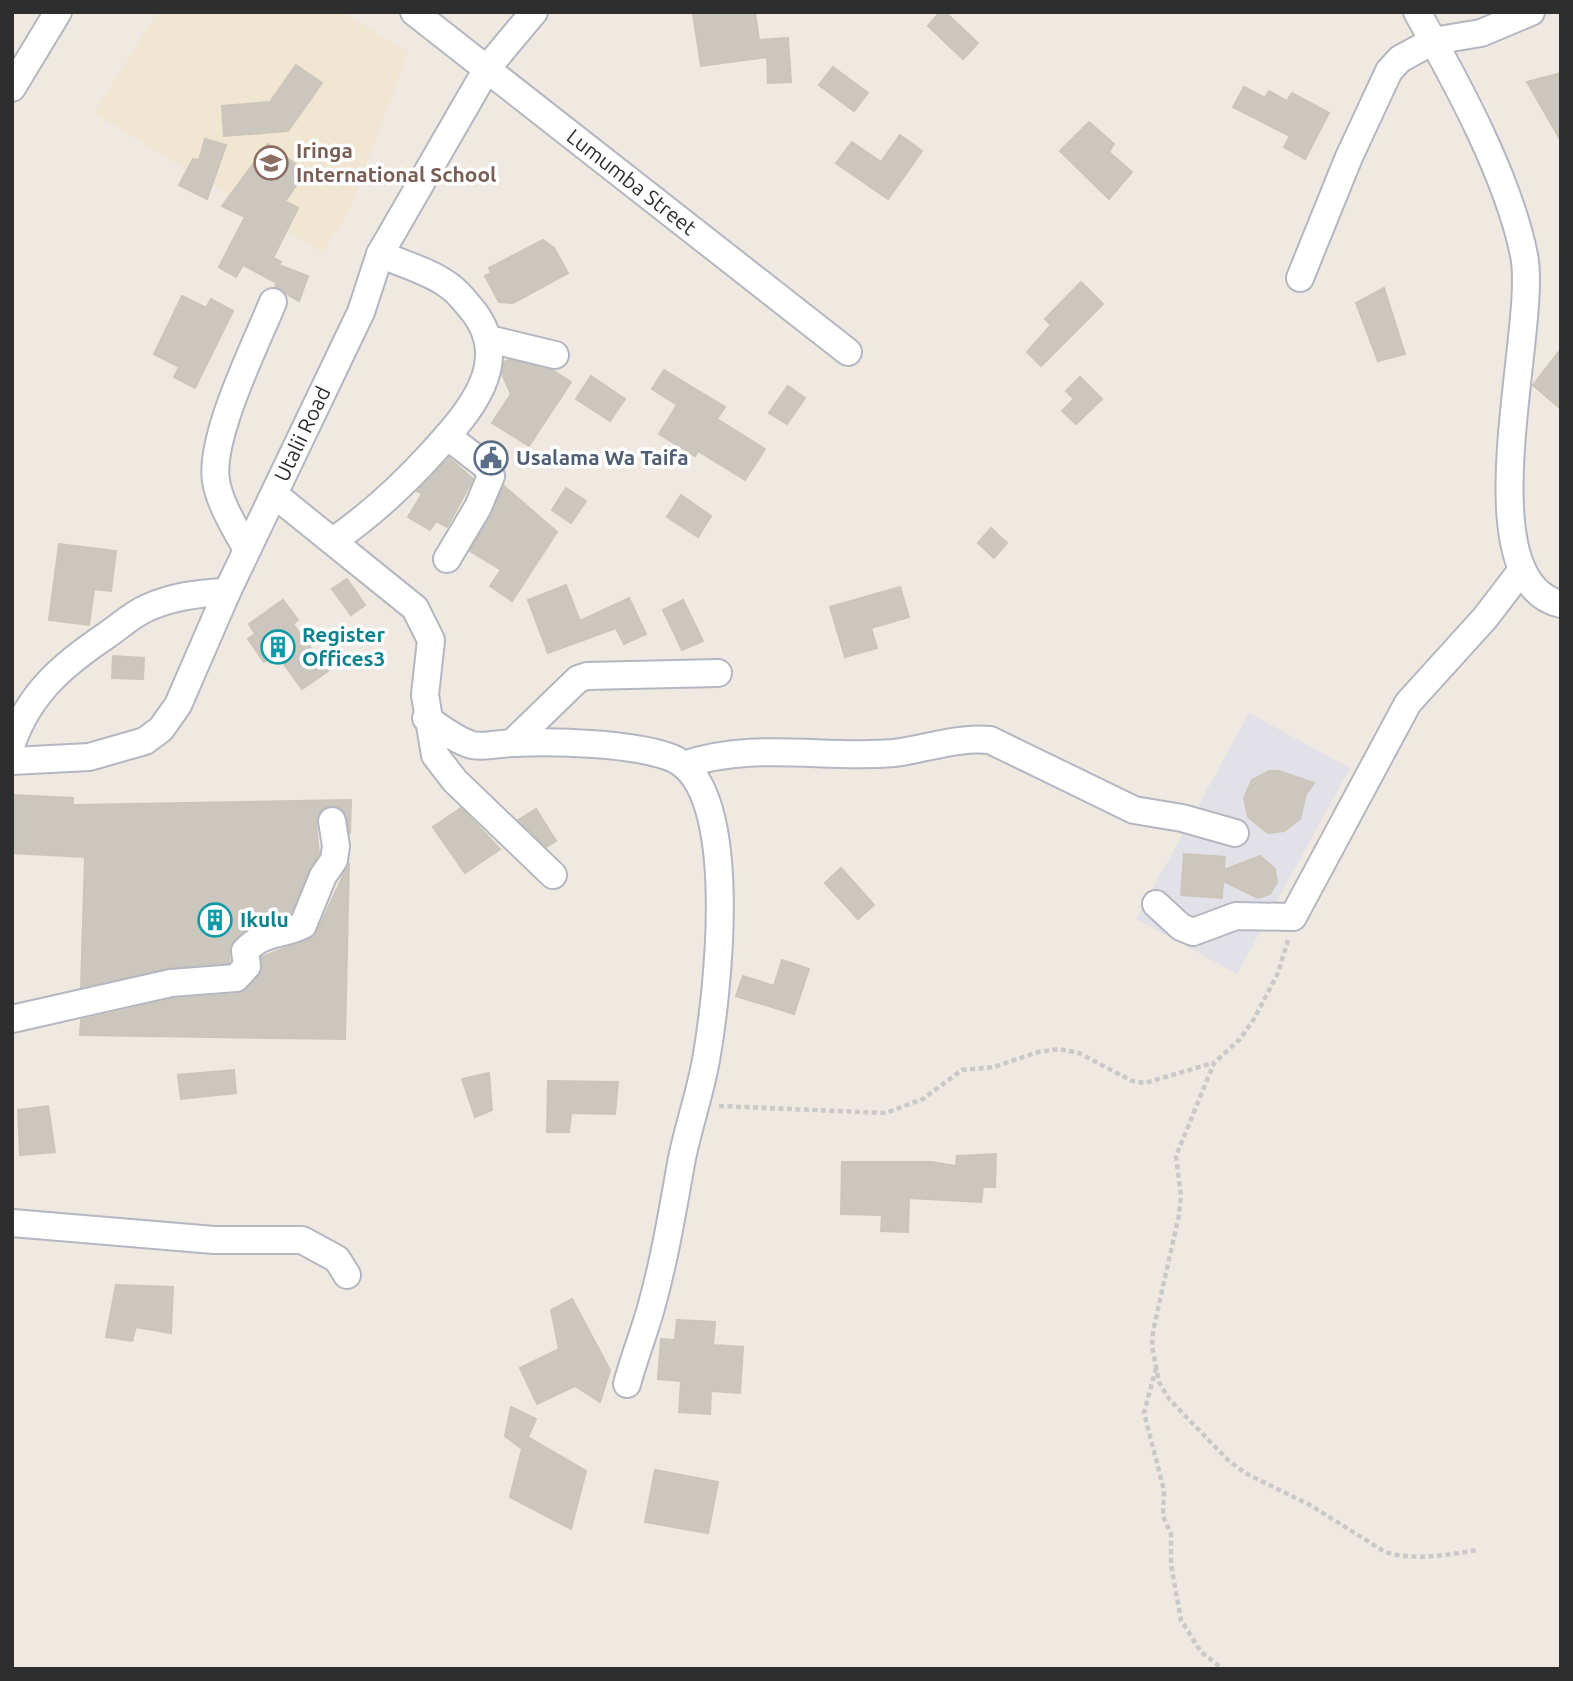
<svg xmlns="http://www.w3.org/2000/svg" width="1573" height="1681" viewBox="0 0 1573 1681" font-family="Ubuntu,sans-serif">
  <rect width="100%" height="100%" fill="#efe9e1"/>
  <!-- industrial -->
  <path fill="#e3e1e8" d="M1249,713L1350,768L1237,974L1136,919Z"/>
  <!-- education -->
  <path fill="#f0e6d1" d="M158,12H342L408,52L349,212L322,252L94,113Z"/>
  <!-- building -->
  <g fill="#cbc7bf" stroke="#cbc5ba" stroke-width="2">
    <path d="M755,12L759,40L788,38L791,82L768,83L767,57L701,66L693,14Z"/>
    <path d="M940,12H945L978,43L963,59L928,26Z"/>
    <path d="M296,65L322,83L288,131L224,136L222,106L270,102Z"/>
    <path d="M833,67L868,93L854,111L819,85Z"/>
    <path d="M1561,73V141L1527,82Z"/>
    <path d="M1244,87L1265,98L1269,91L1287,101L1292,93L1329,113L1305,159L1284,147L1290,136L1233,107Z"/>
    <path d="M1089,122L1114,144L1109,152L1132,172L1109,199L1060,151Z"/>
    <path d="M900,135L922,151L888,199L836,163L852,142L881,162Z"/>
    <path d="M205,139L226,145L207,199L179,185L193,159L199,160Z"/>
    <path d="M268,144L306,172L285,201L298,208L273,258L281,262L279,265L308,276L299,301L275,287L277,283L243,265L236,277L219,267L245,217L222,206Z"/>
    <path d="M543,240L554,248L568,273L513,303L499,302L485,276L491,273L489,268Z"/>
    <path d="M1081,282L1103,304L1041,366L1027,352L1051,325L1045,319Z"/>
    <path d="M1384,288L1405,354L1378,361L1356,303Z"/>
    <path d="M182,296L206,308L211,299L233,311L195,388L174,377L179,367L154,354Z"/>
    <path d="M1561,349V409L1533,385Z"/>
    <path d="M509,360L552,370L571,382L529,446L492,423L511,394L502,374L504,362Z"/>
    <path d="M664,370L725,407L717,419L765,449L745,480L698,451L695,456L659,434L677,405L652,389Z"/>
    <path d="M591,376L625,399L610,421L576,399Z"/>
    <path d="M1080,377L1102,399L1076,424L1062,411L1074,399L1066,391Z"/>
    <path d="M788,386L805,398L787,424L769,413Z"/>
    <path d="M449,458L473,479L447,527L436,521L430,530L408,517L422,494L417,491Z"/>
    <path d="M504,486L557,532L512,601L490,586L501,570L470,551Z"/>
    <path d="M566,488L586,501L571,523L552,510Z"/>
    <path d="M681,495L711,516L698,537L667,517Z"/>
    <path d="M991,528L1007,543L994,558L978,543Z"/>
    <path d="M59,544L116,551L111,591L94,589L89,625L49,620Z"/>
    <path d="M347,579L365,605L351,615L332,589Z"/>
    <path d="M566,585L580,621L629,598L646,634L624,644L616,628L548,653L528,600Z"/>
    <path d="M900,587L909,617L871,628L877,648L845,657L830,607Z"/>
    <path d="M283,600L298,620L293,624L328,671L302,689L276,653L264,662L248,639L255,634L249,624Z"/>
    <path d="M683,600L703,641L682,650L663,610Z"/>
    <path d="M113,656L144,658L143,679L112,678Z"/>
    <path d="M1269,771H1279L1314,783L1306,794L1300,819L1284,831L1268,833L1248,817L1244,798L1252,780Z"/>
    <path d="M12,795L73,798V805L351,800L350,834L344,811L330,805L322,809L316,823L319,854L309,870L291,913L259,922L242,933L230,945L229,963L168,968L81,987L85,857L12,853Z"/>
    <path d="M461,808L500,849L465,873L433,827Z"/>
    <path d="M536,809L556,841L546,847L518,820Z"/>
    <path d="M1184,854L1225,857L1224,870L1260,856L1275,869L1277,882L1270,894L1258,898L1223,881L1222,898L1181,895Z"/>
    <path d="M349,863L345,1039L80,1035L81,1020L173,999L237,994L247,989L262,971V957L315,936Z"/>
    <path d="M841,868L874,905L858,919L825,883Z"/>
    <path d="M782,960L809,969L794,1014L736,996L743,976L774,986Z"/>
    <path d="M234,1070L236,1093L181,1099L178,1075Z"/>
    <path d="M489,1073L492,1110L475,1117L462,1079Z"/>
    <path d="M548,1081L618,1082L615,1114L571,1113L569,1132H547Z"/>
    <path d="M48,1106L55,1152L20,1155L18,1110Z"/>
    <path d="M996,1154L995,1187H983L981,1202L909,1198L908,1232L881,1231L882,1215L841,1214L842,1162H932L956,1166L957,1156Z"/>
    <path d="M116,1285L173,1287L171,1333L136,1327L132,1341L106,1337Z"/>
    <path d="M572,1299L610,1370L600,1402L575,1386L537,1404L520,1368L559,1349L551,1310Z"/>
    <path d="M677,1320L715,1322L713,1345L743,1347L740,1393L711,1391L710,1414L679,1412L681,1381L658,1379L661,1339L675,1340Z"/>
    <path d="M511,1407L536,1419L528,1437L586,1471L571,1529L510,1497L522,1449L505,1436Z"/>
    <path d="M655,1470L718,1482L708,1533L645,1522Z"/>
  </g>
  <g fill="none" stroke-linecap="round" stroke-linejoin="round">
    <defs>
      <g id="minor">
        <path id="s1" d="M414,12L848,352"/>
        <path d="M1417,12C1457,83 1508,176 1524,255C1539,326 1462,581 1561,604"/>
        <path d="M12,88L58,12"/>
        <path d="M1300,278L1349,157L1389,71L1400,59L1433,41L1481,33L1531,12"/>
        <path d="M489,339L555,355"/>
        <path d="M275,495L415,608L431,640L425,695L435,755L455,781L553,875"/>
        <path d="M333,541C371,515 402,486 433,452C468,413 513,364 474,312C466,303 459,292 448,285C429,271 402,264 380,254"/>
        <path d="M247,550C236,529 220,505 216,481C209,437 256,344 273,302"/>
        <path d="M447,559L478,507L491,476L486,466L447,436"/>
        <path d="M426,718C440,727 455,740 472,745C485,748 500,743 514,743C554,741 635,743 672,758C743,787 717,998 706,1060C700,1093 689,1125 682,1158C673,1208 665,1258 651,1308C644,1333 634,1358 627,1384"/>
        <path d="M12,743C30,692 64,664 107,635C120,626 133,614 147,608C173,596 200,593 227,592"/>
        <path d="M512,743L578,679L587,676L718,673"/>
        <path id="s2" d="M12,761L89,757L145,741L161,729L178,705L227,592L361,312L380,254L488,67L534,12"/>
        <path d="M684,765C751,741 824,759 894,753C926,749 956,737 990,740L1134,810L1182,818L1235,833"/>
        <path d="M1156,904L1181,927L1193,932L1236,916L1293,917L1408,703L1485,618L1521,571"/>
        <path d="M12,1019L171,983L236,978L247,966L245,951C265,930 278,937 303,925L323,876L334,860L336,846L332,821"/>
        <path d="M12,1223L214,1240H302L337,1259L347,1275"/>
      </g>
    </defs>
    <!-- minor casing -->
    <use href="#minor" stroke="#b4b7c1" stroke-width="30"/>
    <!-- path -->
    <g stroke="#c9c9c9" stroke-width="4.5" stroke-dasharray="5 3.5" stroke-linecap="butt">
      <path d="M1288,940L1278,973L1254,1019L1240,1039L1214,1063L1176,1156L1181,1196L1179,1215L1153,1331L1152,1346L1159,1382L1169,1399L1228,1460L1245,1473L1310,1505L1385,1552C1414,1561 1448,1555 1477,1550"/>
      <path d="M719,1106L886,1113L923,1099L962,1070L994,1067L1038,1052L1059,1049L1079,1053L1132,1081L1145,1083L1213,1063"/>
      <path d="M1156,1368L1144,1413L1164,1490L1163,1516L1171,1534V1565L1181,1620L1201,1652L1223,1669"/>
    </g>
    <!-- minor -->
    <use href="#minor" stroke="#fff" stroke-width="26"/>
  </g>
  <!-- icons -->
  <defs>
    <symbol id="school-ring" viewBox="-11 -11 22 22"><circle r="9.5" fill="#fff" stroke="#8d6e63" stroke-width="1.5"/><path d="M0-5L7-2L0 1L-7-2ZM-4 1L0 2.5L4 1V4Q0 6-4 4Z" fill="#8d6e63"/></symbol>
    <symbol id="civic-ring" viewBox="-11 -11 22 22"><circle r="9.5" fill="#fff" stroke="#5c6f8a" stroke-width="1.5"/><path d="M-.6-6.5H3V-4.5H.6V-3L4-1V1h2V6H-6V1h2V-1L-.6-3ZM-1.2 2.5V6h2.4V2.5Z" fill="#5c6f8a"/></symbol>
    <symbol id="building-ring" viewBox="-11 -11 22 22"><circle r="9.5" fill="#fff" stroke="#0f9aa8" stroke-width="1.5"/><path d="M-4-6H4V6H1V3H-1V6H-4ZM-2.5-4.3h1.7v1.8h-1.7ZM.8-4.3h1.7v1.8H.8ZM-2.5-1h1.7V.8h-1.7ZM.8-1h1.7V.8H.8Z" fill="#0f9aa8"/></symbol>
  </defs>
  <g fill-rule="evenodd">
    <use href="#school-ring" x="252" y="144" width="38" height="38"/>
    <use href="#civic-ring" x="472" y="439" width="38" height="38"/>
    <use href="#building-ring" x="259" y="628" width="38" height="38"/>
    <use href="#building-ring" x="196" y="901" width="38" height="38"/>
  </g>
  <g text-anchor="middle" stroke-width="7" stroke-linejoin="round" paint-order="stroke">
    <!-- education labels -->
    <g font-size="21" font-weight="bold" fill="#785e54" stroke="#fff" text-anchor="start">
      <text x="296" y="158">Iringa<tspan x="296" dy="24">International School</tspan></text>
    </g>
    <!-- street labels -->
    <g font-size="21" fill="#2e2e2e" stroke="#fff">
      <text dy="7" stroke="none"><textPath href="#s1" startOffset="276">Lumumba Street</textPath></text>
      <text dy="7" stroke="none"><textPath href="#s2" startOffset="483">Utalii Road</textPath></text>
    </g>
    <!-- service labels -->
    <g font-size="21" font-weight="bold" fill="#4e5e75" stroke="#fff" text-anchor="start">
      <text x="516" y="465">Usalama Wa Taifa</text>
    </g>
    <!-- culture labels -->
    <g font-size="21" font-weight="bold" fill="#0d838f" stroke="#fff" text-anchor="start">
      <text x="302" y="642">Register<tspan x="302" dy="24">Offices3</tspan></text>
      <text x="240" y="927">Ikulu</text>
    </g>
  </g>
  <!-- border -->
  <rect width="1573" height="1681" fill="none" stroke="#2e2e2e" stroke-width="28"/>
</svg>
